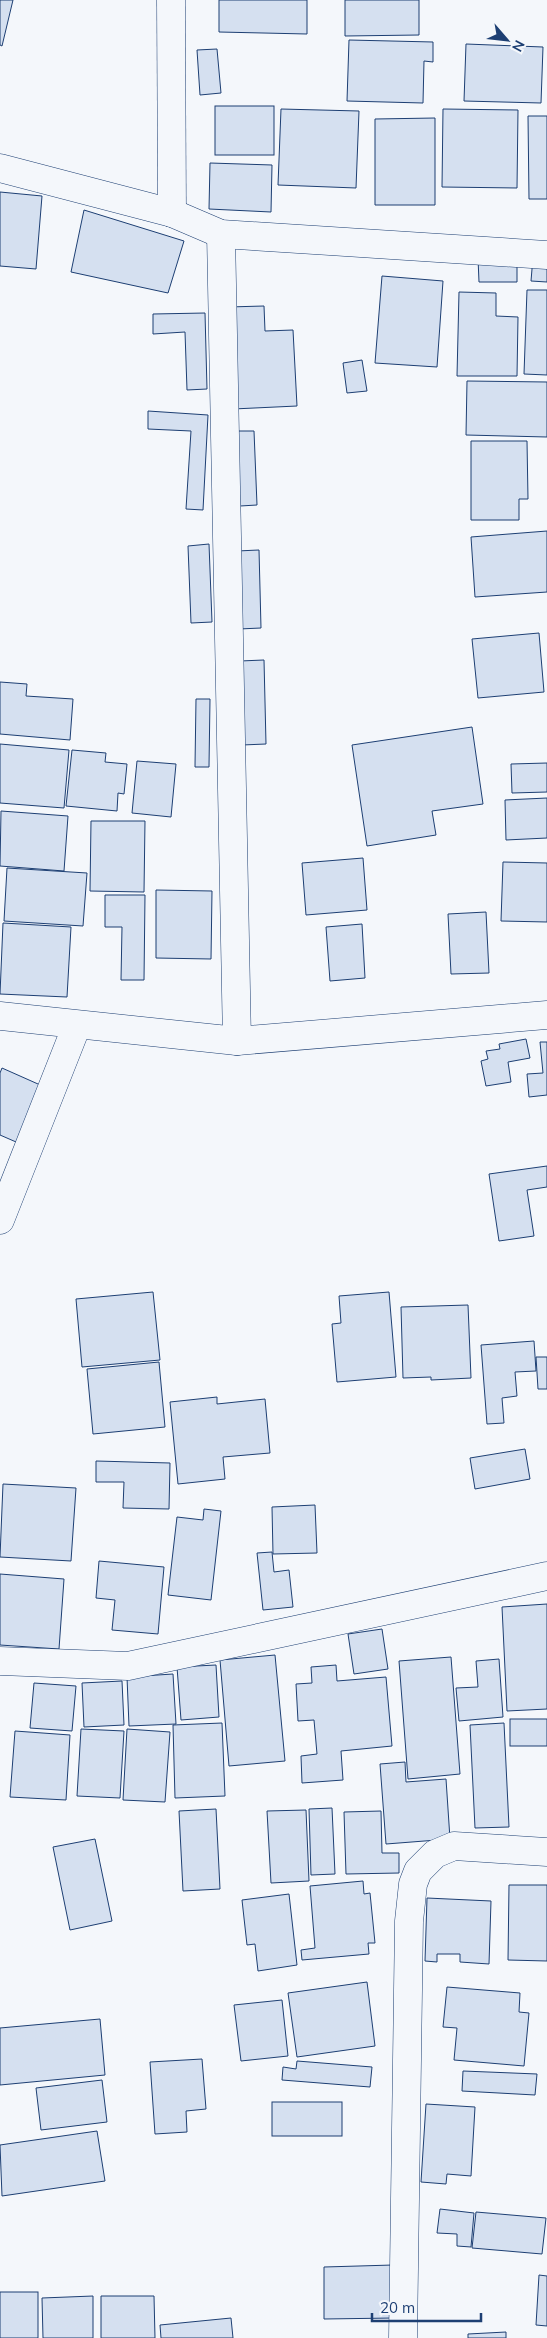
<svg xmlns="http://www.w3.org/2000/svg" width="547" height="2338" viewBox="0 0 547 2338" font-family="Mulish,sans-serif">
  <rect width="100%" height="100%" fill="#f4f7fb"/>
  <!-- building -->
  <g fill="#d5e0f0" stroke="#1d3f73">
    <path d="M0,0H13L2,46L0,45Z"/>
    <path d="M219,0H307V34L219,32Z"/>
    <path d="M345,0H419V35L345,36Z"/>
    <path d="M349,40L433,42V62L424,61L423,103L347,101Z"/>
    <path d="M466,44L543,47L541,103L464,101Z"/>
    <path d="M217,49L221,93L200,95L197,50Z"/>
    <rect x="215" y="106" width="59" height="49"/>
    <path d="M281,109L359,111L356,188L278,185Z"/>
    <path d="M443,109L518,110L517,188L442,187Z"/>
    <path d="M528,116H547V199H529Z"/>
    <path d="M435,118V205H375V119Z"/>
    <path d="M210,163L272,165L271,212L209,209Z"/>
    <path d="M0,192L42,196L36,269L0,266Z"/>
    <path d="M84,210L184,241L168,293L71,272Z"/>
    <path d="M533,257L547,258V282L531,281Z"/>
    <path d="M478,258H517V282H479Z"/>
    <path d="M382,276L443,281L437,367L375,363Z"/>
    <path d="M527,290H547V375L524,374Z"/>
    <path d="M459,292L496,293V316L518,317L517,376H457Z"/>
    <path d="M264,306L265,331L293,330L297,406L233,409L228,307Z"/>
    <path d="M205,313L207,389L187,390L185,332L153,334V314Z"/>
    <path d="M362,360L367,391L347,393L343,363Z"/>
    <path d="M467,381L547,382V437L466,435Z"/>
    <path d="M148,411L208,415L203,510L186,509L191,431L148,429Z"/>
    <path d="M237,431H254L257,505L240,506Z"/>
    <path d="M471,441H527L528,499H519V520H471Z"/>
    <path d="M547,531V592L475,597L471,537Z"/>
    <path d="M209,544L212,622L191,623L188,546Z"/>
    <path d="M259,550L261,628L239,629L237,551Z"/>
    <path d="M539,633L544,692L478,698L472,639Z"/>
    <path d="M264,660L266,744L242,745L240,661Z"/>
    <path d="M0,682L27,684L26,696L73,699L70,740L0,734Z"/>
    <path d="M196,699H210L209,767H195Z"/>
    <path d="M472,727L483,804L432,811L436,835L367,846L352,745Z"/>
    <path d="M0,744L69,750L64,808L0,803Z"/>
    <path d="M72,750L106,753L105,762L127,764L124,794L118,793L117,811L66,806Z"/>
    <path d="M137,761L176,764L171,817L132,813Z"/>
    <path d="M547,763V792L512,793L511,764Z"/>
    <path d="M547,798V838L506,840L505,800Z"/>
    <path d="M1,811L68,816L64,871L0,866Z"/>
    <path d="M91,821H145L144,892L90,891Z"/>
    <path d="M363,858L367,910L306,915L302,863Z"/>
    <path d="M503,862L547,863V922L501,921Z"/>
    <path d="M7,868L87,873L83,926L4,921Z"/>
    <path d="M156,890L212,891L211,959L156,958Z"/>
    <path d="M105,895H145L144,980H121L122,927H105Z"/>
    <path d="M486,912L489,973L451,974L448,914Z"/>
    <path d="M3,923L71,927L67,997L0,994Z"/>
    <path d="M362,924L365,978L330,981L326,927Z"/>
    <path d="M526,1039L530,1058L508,1062L511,1082L486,1086L481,1061L488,1059L486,1051L500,1049L499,1044Z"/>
    <path d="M540,1042H547V1095L529,1097L527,1074L543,1073Z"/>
    <path d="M2,1068L47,1088L23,1145L0,1135V1073Z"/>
    <path d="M547,1166V1187L527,1190L534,1236L499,1241L489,1174Z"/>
    <path d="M153,1292L160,1360L82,1367L76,1299Z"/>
    <path d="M389,1292L396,1377L337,1382L332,1324L341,1323L339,1296Z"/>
    <path d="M468,1305L471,1378L431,1380V1377L403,1378L401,1307Z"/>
    <path d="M534,1341L536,1371L515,1372L517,1396L502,1398L504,1423L487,1424L481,1345Z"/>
    <path d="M536,1357H547V1389H538Z"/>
    <path d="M159,1362L165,1427L93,1434L87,1369Z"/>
    <path d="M217,1397V1404L265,1399L270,1453L223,1457L225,1479L178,1484L170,1402Z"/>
    <path d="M525,1449L530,1479L475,1489L470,1458Z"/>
    <path d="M96,1461L170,1463L169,1509L123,1508L124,1482H96Z"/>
    <path d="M3,1484L76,1488L71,1561L0,1557Z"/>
    <path d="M315,1505L317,1553L273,1554L272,1507Z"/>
    <path d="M204,1509L221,1511L211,1600L168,1595L177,1517L203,1520Z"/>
    <path d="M272,1552L274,1572L289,1570L293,1607L263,1610L257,1553Z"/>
    <path d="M99,1561L164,1567L158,1634L112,1630L115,1600L96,1598Z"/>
    <path d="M0,1574L64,1579L59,1649L0,1645Z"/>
    <path d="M547,1604V1709L507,1711L502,1607Z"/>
    <path d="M382,1629L388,1669L354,1674L348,1634Z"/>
    <path d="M275,1655L285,1761L229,1766L220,1660Z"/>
    <path d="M451,1657L460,1774L408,1779L399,1661Z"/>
    <path d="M499,1659L503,1717L459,1721L456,1688L478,1687L476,1661Z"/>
    <path d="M216,1665L219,1717L181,1720L177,1667Z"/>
    <path d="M336,1665L337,1681L386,1677L392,1746L341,1751L343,1780L302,1783L301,1756L317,1754L314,1720L298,1721L296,1684L312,1683L311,1667Z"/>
    <path d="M173,1674L176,1724L129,1726L127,1677Z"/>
    <path d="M122,1681L124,1725L84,1727L82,1683Z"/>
    <path d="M34,1683L76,1686L72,1731L30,1728Z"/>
    <rect x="510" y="1719" width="37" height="27"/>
    <path d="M222,1723L225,1796L175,1798L173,1725Z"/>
    <path d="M504,1723L509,1827L475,1828L470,1725Z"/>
    <path d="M81,1729L124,1731L120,1798L77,1796Z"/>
    <path d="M127,1729L170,1732L165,1802L123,1800Z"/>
    <path d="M15,1731L70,1735L66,1800L10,1797Z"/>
    <path d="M405,1762L406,1782L446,1779L450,1839L386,1844L380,1764Z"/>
    <path d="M332,1808L335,1874L311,1875L309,1809Z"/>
    <path d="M216,1809L220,1889L183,1891L179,1811Z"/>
    <path d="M306,1810L309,1881L271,1883L267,1811Z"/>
    <path d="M381,1811L382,1853H399V1873L346,1874L344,1812Z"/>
    <path d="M95,1839L112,1921L70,1930L53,1847Z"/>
    <path d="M363,1881L364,1894L370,1893L375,1943H368L369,1954L302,1960L301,1950L315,1948L310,1886Z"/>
    <path d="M509,1885H547V1961L508,1960Z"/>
    <path d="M289,1894L297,1965L258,1971L255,1944L247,1945L242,1900Z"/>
    <path d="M427,1898L491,1901L489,1964L460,1962V1954H437V1962L425,1961Z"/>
    <path d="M367,1982L375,2046L297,2057L288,1993Z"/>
    <path d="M447,1987L520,1993L519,2012L529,2013L524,2066L454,2060L457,2028L443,2027Z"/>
    <path d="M282,2000L288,2056L241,2061L234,2005Z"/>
    <path d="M100,2019L105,2075L0,2085V2028Z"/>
    <path d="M202,2059L206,2109L186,2111L187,2132L155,2134L150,2062Z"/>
    <path d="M297,2061L372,2067L370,2087L282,2080L283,2067L296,2069Z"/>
    <path d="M463,2071L537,2074L535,2095L462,2091Z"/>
    <path d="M102,2080L107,2122L41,2130L36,2088Z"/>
    <rect x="272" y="2102" width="70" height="34"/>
    <path d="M426,2104L475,2107L471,2176L447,2174L446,2184L421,2182Z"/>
    <path d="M97,2131L105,2181L2,2196L0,2145Z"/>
    <path d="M440,2209L474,2213L471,2247L457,2246V2234L437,2233Z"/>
    <path d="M476,2212L546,2218L542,2254L472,2248Z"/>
    <path d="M393,2265L394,2318L324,2319V2267Z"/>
    <path d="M539,2275L547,2276V2326L536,2325Z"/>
    <rect x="0" y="2292" width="38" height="46"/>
    <path d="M93,2296V2338H43L42,2298Z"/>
    <path d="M101,2296H154L155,2338H101Z"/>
    <path d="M231,2318L233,2338H161L160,2325Z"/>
    <path d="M506,2332V2338H468V2334Z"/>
  </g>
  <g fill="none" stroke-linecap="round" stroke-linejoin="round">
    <defs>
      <g id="minor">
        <path d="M171,0L172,213"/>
        <path d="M0,168L172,213L221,234L547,255"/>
        <path d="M221,234L237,1041"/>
        <path d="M0,1016L237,1041L547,1015"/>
        <path d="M0,1220L77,1025"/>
        <path d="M0,1661L128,1666L547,1576"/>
        <path d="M403,2338L409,1921L413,1884L418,1871L435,1854L454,1846L547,1852"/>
      </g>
    </defs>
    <!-- minor casing -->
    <use href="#minor" stroke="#1d3f73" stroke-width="29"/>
    <!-- minor -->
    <use href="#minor" stroke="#f4f7fb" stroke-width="28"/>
  </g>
  <!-- north arrow -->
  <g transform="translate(507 40) rotate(118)" stroke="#f4f7fb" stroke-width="4" paint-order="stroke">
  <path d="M0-4L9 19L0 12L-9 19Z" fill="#1d3f73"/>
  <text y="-8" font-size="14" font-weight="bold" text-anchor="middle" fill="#1d3f73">N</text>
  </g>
  <!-- scale -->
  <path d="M372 2313v8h109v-8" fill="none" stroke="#1d3f73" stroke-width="2.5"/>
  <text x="380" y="2313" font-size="15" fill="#1d3f73" stroke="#f4f7fb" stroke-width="4" paint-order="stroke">20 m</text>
</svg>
